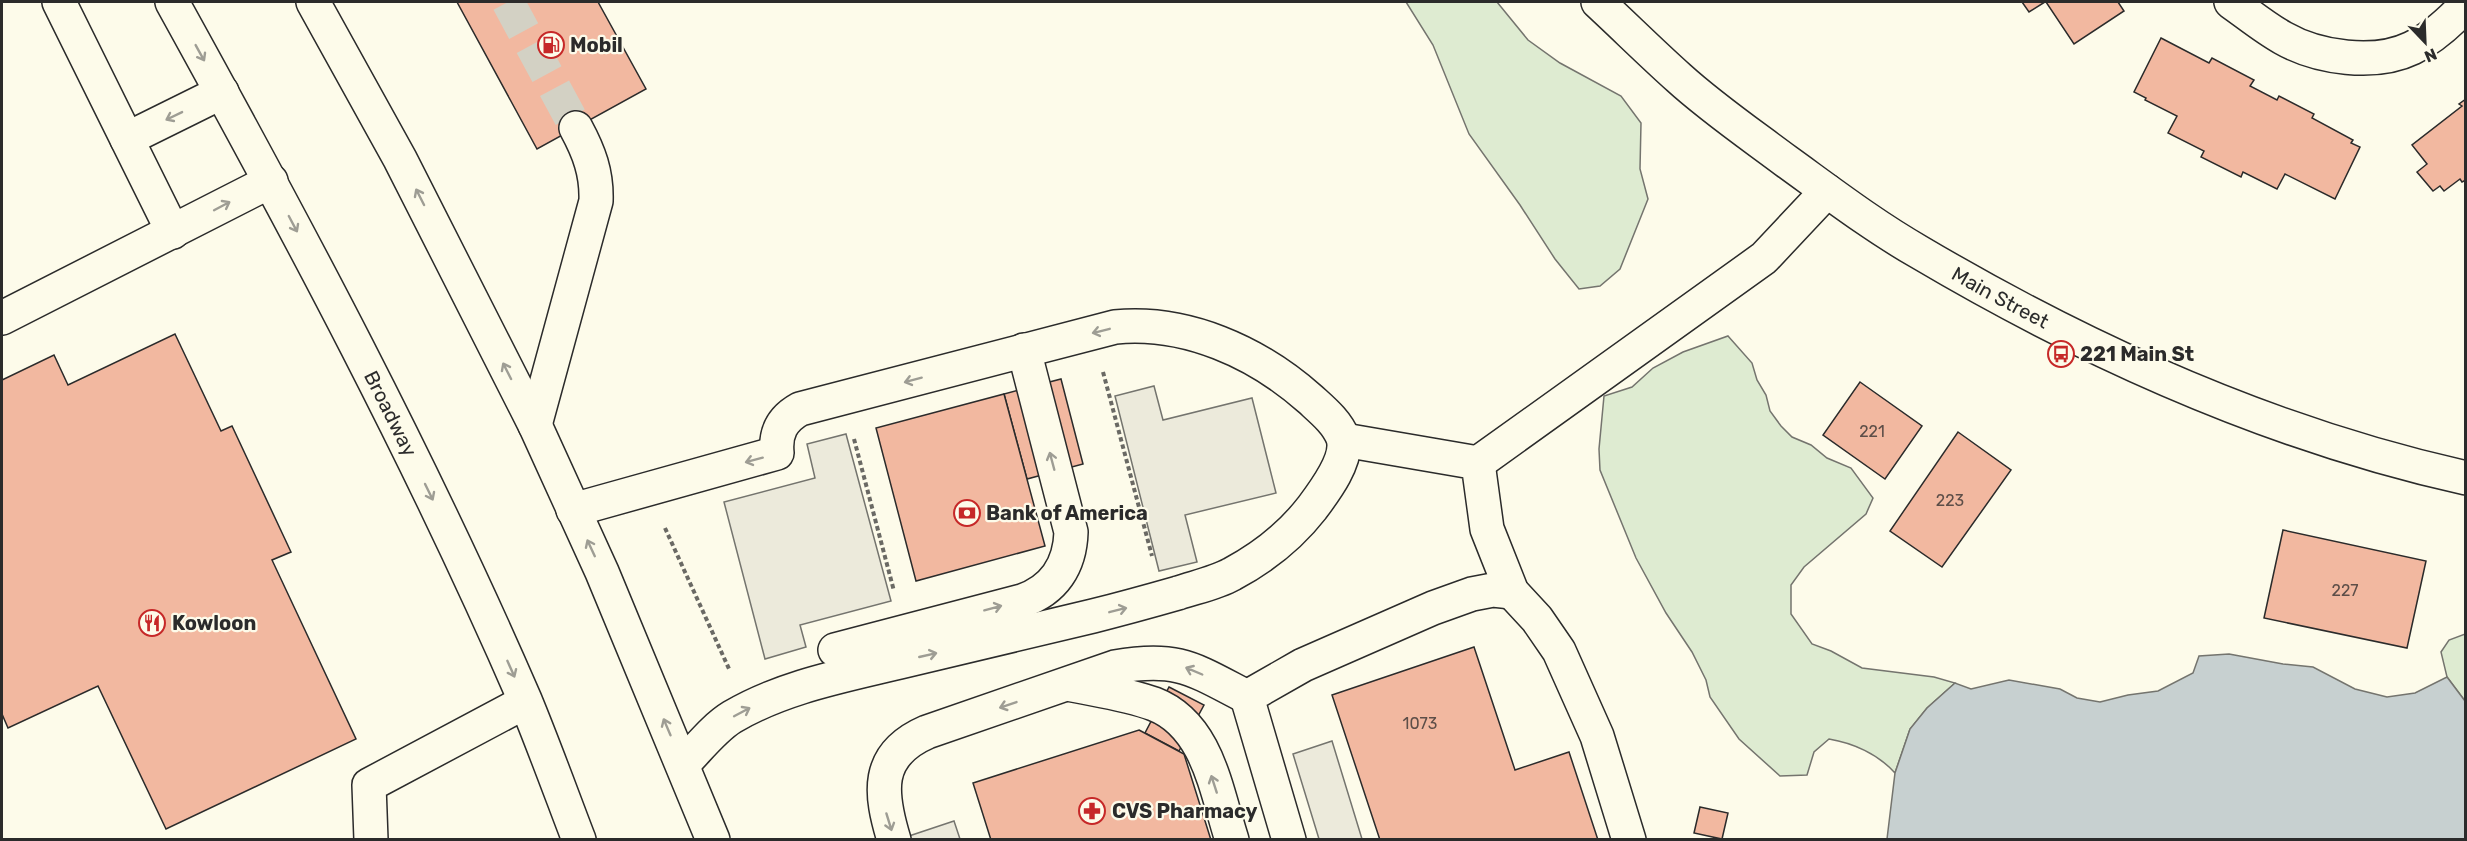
<svg xmlns="http://www.w3.org/2000/svg" width="2467" height="841" viewBox="0 0 2467 841" font-family="Rubik,sans-serif">
  <rect width="100%" height="100%" fill="#fdfbea"/>
  <!-- green -->
  <g fill="#deebd1" stroke="#74746e" stroke-width="1.5">
    <path d="M1406,2H1497L1528,40L1560,63L1621,96L1641,123L1640,169L1648,199L1620,269L1600,286L1579,289L1555,259L1520,205L1469,134L1433,45Z"/>
    <path d="M1728,336L1752,363L1757,380L1766,395L1770,411L1781,426L1792,437L1811,445L1827,458L1851,468L1873,498L1866,514L1804,567L1791,585V614L1812,644L1831,651L1862,668L1934,677L1955,683L1927,708L1910,729L1895,773C1878,754 1853,743 1829,739L1814,752L1807,775L1780,776L1739,739L1710,697L1706,680L1692,652L1666,613L1636,558L1600,470L1599,449L1604,396L1632,387L1653,368L1683,352Z"/>
    <path d="M2465,634V701L2447,677L2441,652L2449,640Z"/>
  </g>
  <!-- parking -->
  <g fill="#eceadb" stroke="#74746e" stroke-width="1.5">
    <path d="M1154,386L1163,420L1252,398L1276,493L1185,515L1197,562L1159,571L1115,396Z"/>
    <path d="M846,434L891,601L800,625L806,647L765,659L724,502L815,478L807,444Z"/>
    <path d="M1332,741L1362,839H1319L1293,754Z"/>
    <path d="M954,821L960,839L897,840Z"/>
  </g>
  <!-- water -->
  <path fill="#c7d0d0" stroke="#74746e" stroke-width="1.5" d="M2229,654L2283,664L2313,667L2355,689L2387,697L2415,693L2447,677L2465,701V839H1887L1895,773L1910,729L1927,708L1955,683L1971,689L2009,680L2060,689L2077,698L2100,702L2128,695L2158,691L2193,673L2199,656Z"/>
  <!-- building -->
  <g fill="#f2b8a0" stroke="#2b2b2b" stroke-width="1.5">
    <path d="M457,2H598L646,89L537,149Z"/>
    <path d="M2022,2H2045L2029,12Z"/>
    <path d="M2046,2H2118L2124,11L2074,44Z"/>
    <path d="M2161,38L2209,63L2212,58L2254,80L2250,86L2277,100L2279,96L2314,114L2312,118L2353,140L2351,143L2360,147L2335,199L2285,174L2277,189L2243,172L2241,177L2201,157L2204,151L2168,133L2177,116L2145,100L2146,98L2134,92Z"/>
    <path d="M2466,99V180L2462,182L2460,179L2444,191L2440,186L2433,191L2417,172L2427,164L2412,145L2462,106L2459,104Z"/>
    <path d="M175,334L221,431L232,426L291,552L272,560L356,739L166,829L98,686L8,728L2,714V380L54,355L68,385Z"/>
    <path d="M1061,379L1083,464L1027,479L1004,394Z"/>
    <path d="M1860,382L1922,426L1885,479L1823,435Z"/>
    <path d="M1004,394L1045,546L916,581L876,428Z"/>
    <path d="M1958,432L2011,470L1942,567L1890,531Z"/>
    <path d="M2283,530L2426,561L2407,648L2264,618Z"/>
    <path d="M1474,647L1515,770L1569,752L1598,840H1380L1332,695Z"/>
    <path d="M1169,687L1204,705L1179,751L1145,733Z"/>
    <path d="M1139,730L1184,754L1211,840H991L973,783Z"/>
    <path d="M1700,807L1728,813L1722,839L1694,833Z"/>
  </g>
  <g fill="none" stroke-linecap="round" stroke-linejoin="round">
    <!-- minor-tunnel -->
    <path stroke="#d3d1c4" stroke-width="33" stroke-dasharray="33 16" stroke-linecap="butt" d="M508,2L576,128"/>
    <defs>
      <g id="minor">
        <path d="M59,2L173,232"/>
        <path d="M2231,2C2248,14 2265,28 2283,38C2318,58 2375,66 2412,48C2433,38 2450,22 2466,5"/>
        <path d="M127,139L222,92"/>
        <path d="M2,318L271,181"/>
        <path d="M535,425L596,201C597,173 589,152 576,128"/>
        <path d="M1344,440L1478,463L1487,529L1512,592L1537,619L1559,651L1597,736L1629,840"/>
        <path d="M1478,463L1764,258L1827,191"/>
        <path d="M573,510L777,453C775,433 782,419 800,409L1115,327C1186,320 1257,352 1310,399C1322,410 1337,422 1343,438C1349,459 1324,492 1312,508C1291,535 1262,558 1232,574C1216,583 1196,587 1178,593C1150,601 1121,609 1093,616C1028,631 964,647 900,662C842,676 783,687 732,717C714,728 698,749 683,764"/>
        <path d="M835,650L1022,601C1054,590 1070,566 1071,532L1024,350"/>
        <path d="M1068,684C1096,690 1127,694 1154,704C1208,725 1216,791 1232,840"/>
        <path d="M371,840L369,785L525,702"/>
        <path d="M894,840C880,794 874,755 927,732L1115,667C1178,656 1193,669 1247,697"/>
        <path d="M1289,840L1247,697L1303,665L1433,608L1472,594L1493,590L1512,592"/>
      </g>
      <g id="major">
        <path id="s1" d="M1598,2C1625,27 1651,53 1679,78C1712,108 1750,134 1786,161C1829,192 1872,225 1919,252C2088,352 2273,435 2466,478"/>
      </g>
      <g id="highway">
        <path id="s2" d="M172,2C298,230 421,460 525,700C544,746 561,793 579,840"/>
        <path d="M313,2L400,159L535,425L602,572L713,840"/>
      </g>
    </defs>
    <!-- minor casing -->
    <use href="#minor" stroke="#2b2b2b" stroke-width="36"/>
    <!-- major casing -->
    <use href="#major" stroke="#2b2b2b" stroke-width="36"/>
    <!-- highway casing -->
    <use href="#highway" stroke="#2b2b2b" stroke-width="36"/>
    <!-- path -->
    <g stroke="#6a6964" stroke-width="4" stroke-dasharray="4.5 3" stroke-linecap="butt">
      <path d="M1103,372L1152,556"/>
      <path d="M854,439L894,591"/>
      <path d="M665,528L730,671"/>
    </g>
    <!-- minor -->
    <use href="#minor" stroke="#fdfbea" stroke-width="33"/>
    <!-- major -->
    <use href="#major" stroke="#fdfbea" stroke-width="33"/>
    <!-- highway -->
    <use href="#highway" stroke="#fdfbea" stroke-width="33"/>
  </g>
  <!-- one-way arrows -->
  <defs><path id="oneway-shaft" d="M-6 0H5M1.5-3L5.5 0L1.5 3" fill="none" stroke-width="1.6" stroke-linecap="round" stroke-linejoin="round" transform="scale(1.5)"/></defs>
  <g stroke="#9e9d94">
    <use href="#oneway-shaft" transform="translate(200 53) rotate(61)"/>
    <use href="#oneway-shaft" transform="translate(174 116) rotate(154)"/>
    <use href="#oneway-shaft" transform="translate(420 197) rotate(-117)"/>
    <use href="#oneway-shaft" transform="translate(222 206) rotate(-28)"/>
    <use href="#oneway-shaft" transform="translate(293 224) rotate(62)"/>
    <use href="#oneway-shaft" transform="translate(1101 331) rotate(166)"/>
    <use href="#oneway-shaft" transform="translate(507 371) rotate(-117)"/>
    <use href="#oneway-shaft" transform="translate(913 380) rotate(165)"/>
    <use href="#oneway-shaft" transform="translate(754 460) rotate(165)"/>
    <use href="#oneway-shaft" transform="translate(1052 461) rotate(-105)"/>
    <use href="#oneway-shaft" transform="translate(429 492) rotate(64)"/>
    <use href="#oneway-shaft" transform="translate(591 548) rotate(-115)"/>
    <use href="#oneway-shaft" transform="translate(993 608) rotate(-15)"/>
    <use href="#oneway-shaft" transform="translate(1118 610) rotate(-14)"/>
    <use href="#oneway-shaft" transform="translate(928 655) rotate(-13)"/>
    <use href="#oneway-shaft" transform="translate(511 669) rotate(66)"/>
    <use href="#oneway-shaft" transform="translate(1194 671) rotate(-157)"/>
    <use href="#oneway-shaft" transform="translate(1008 705) rotate(161)"/>
    <use href="#oneway-shaft" transform="translate(742 712) rotate(-28)"/>
    <use href="#oneway-shaft" transform="translate(667 727) rotate(-113)"/>
    <use href="#oneway-shaft" transform="translate(1214 784) rotate(-108)"/>
    <use href="#oneway-shaft" transform="translate(889 822) rotate(73)"/>
  </g>
  <!-- icons -->
  <defs>
    <symbol id="fuel-ring" viewBox="-11 -11 22 22"><circle r="9.5" fill="#fdfbea" stroke="#c62828" stroke-width="1.5"/><path d="M-5.5-6h7V0h2V4h1.3V-2.5L3-4.5l.8-.8L6-3V5H2.5V1h-1V6h-7ZM-4.2-4.7v3.2H.2V-4.7Z" fill="#c62828"/></symbol>
    <symbol id="bus-ring" viewBox="-11 -11 22 22"><circle r="9.5" fill="#fdfbea" stroke="#c62828" stroke-width="1.5"/><path d="M-5-6H5V4H4V6H2V4H-2V6H-4V4H-5ZM-3.5-4V0h7V-4ZM-3.5 1.2v1.5H-2V1.2ZM2 1.2v1.5H3.5V1.2Z" fill="#c62828"/></symbol>
    <symbol id="bank-ring" viewBox="-11 -11 22 22"><circle r="9.5" fill="#fdfbea" stroke="#c62828" stroke-width="1.5"/><path d="M-6-4H6V4H-6ZM0-2.3a2.3 2.3 0 1 0 0 4.6a2.3 2.3 0 1 0 0-4.6Z" fill="#c62828"/></symbol>
    <symbol id="restaurant-ring" viewBox="-11 -11 22 22"><circle r="9.5" fill="#fdfbea" stroke="#c62828" stroke-width="1.5"/><path d="M-5-6h1v4h1v-4h1v4h1v-4h1v5L-1.5 .5V6h-2V.5L-5-1ZM5-6V6H3V1.5H1.5Q1.5-4 5-6Z" fill="#c62828"/></symbol>
    <symbol id="pharmacy-ring" viewBox="-11 -11 22 22"><circle r="9.5" fill="#fdfbea" stroke="#c62828" stroke-width="1.5"/><path d="M-2-6h4v4h4v4h-4v4h-4v-4h-4v-4h4Z" fill="#c62828"/></symbol>
  </defs>
  <g fill-rule="evenodd">
    <use href="#fuel-ring" x="536" y="30" width="30" height="30"/>
    <use href="#bus-ring" x="2046" y="339" width="30" height="30"/>
    <use href="#bank-ring" x="952" y="498" width="30" height="30"/>
    <use href="#restaurant-ring" x="137" y="608" width="30" height="30"/>
    <use href="#pharmacy-ring" x="1077" y="796" width="30" height="30"/>
  </g>
  <g text-anchor="middle" stroke-width="4.5" stroke-linejoin="round" paint-order="stroke">
    <!-- number labels -->
    <g font-size="16" fill="#5d4e48">
      <text x="1872" y="437">221</text>
      <text x="1950" y="506">223</text>
      <text x="2345" y="596">227</text>
      <text x="1420" y="729">1073</text>
    </g>
    <!-- poi labels -->
    <g font-size="20" font-weight="bold" fill="#2b2b2b" stroke="#fdfbea" text-anchor="start">
      <text x="570" y="52">Mobil</text>
      <text x="2080" y="361">221 Main St</text>
      <text x="986" y="520">Bank of America</text>
      <text x="172" y="630">Kowloon</text>
      <text x="1112" y="818">CVS Pharmacy</text>
    </g>
    <!-- street labels -->
    <g font-size="20" fill="#2b2b2b" stroke="#fdfbea">
      <text dy="7" stroke="none"><textPath href="#s1" startOffset="501">Main Street</textPath></text>
      <text dy="7" stroke="none"><textPath href="#s2" startOffset="466">Broadway</textPath></text>
    </g>
  </g>
  <!-- border -->
  <rect width="2467" height="841" fill="none" stroke="#2b2b2b" stroke-width="6"/>
  <!-- north arrow -->
  <g transform="translate(2425 42) rotate(157)" stroke="#fdfbea" stroke-width="4.5" paint-order="stroke">
  <path d="M0-4.5L10 22L0 15L-10 22Z" fill="#2b2b2b"/>
  <text y="-9" font-size="16" font-weight="bold" text-anchor="middle" fill="#2b2b2b">N</text>
  </g>
</svg>
